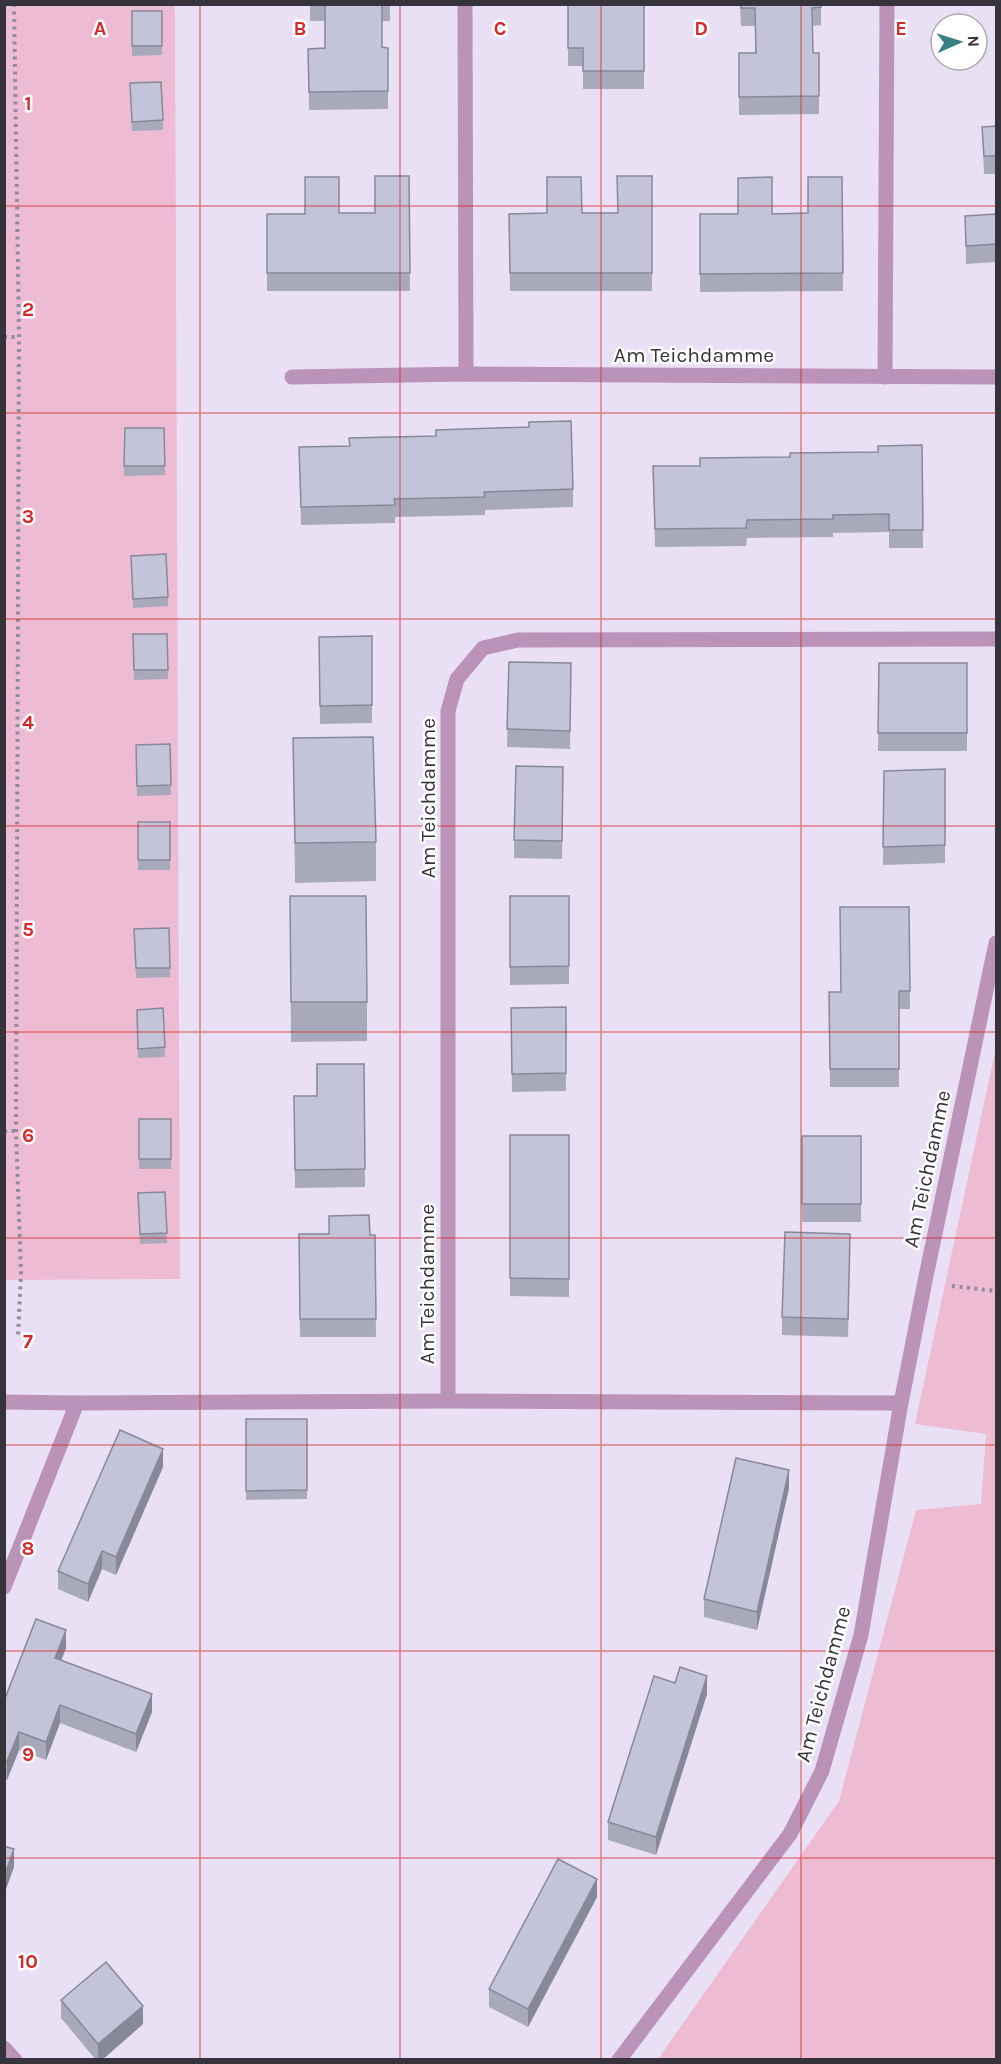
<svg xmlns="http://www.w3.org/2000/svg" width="1001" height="2064" viewBox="0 0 1001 2064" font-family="Karla,sans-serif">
  <rect width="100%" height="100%" fill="#eae0f5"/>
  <!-- green -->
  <g fill="#edbcd2">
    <path d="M4,5H175L180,1279L5,1280Z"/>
    <path d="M996,1047V1435H995L996,1436V2059H658L839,1801L916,1510L981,1504L986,1434L915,1424Z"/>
  </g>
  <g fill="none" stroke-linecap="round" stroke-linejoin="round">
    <!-- path -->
    <g stroke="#928c9a" stroke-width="4" stroke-dasharray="3 4.5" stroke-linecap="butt">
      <path d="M14,4L19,337L16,1131L21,1274L18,1335"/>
      <path d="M4,337H19"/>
      <path d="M4,1131H16"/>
      <path d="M952,1286L996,1291"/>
    </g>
    <!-- service -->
    <path stroke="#bb93b8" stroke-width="15" d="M4,1402L77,1403"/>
    <!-- minor -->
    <g stroke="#bb93b8" stroke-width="15">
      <path d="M465,4L466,374"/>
      <path d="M292,377L466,374L996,377"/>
      <path d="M885,377L887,4"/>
      <path d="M448,1401V711L457,679L483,648L518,640L996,639"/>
      <path d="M4,1587L77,1403L448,1401L901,1403"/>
      <path d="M4,2048L15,2060"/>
      <path d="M619,2060L790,1834L822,1771L861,1635L901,1403L925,1281L996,943"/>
    </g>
  </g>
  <!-- wall -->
  <g fill="#a8a9bb">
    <path d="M310,4H390V21H382V47L388,48V109L309,110L308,49L325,48V21H310Z"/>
    <path d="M568,4H644V89H583V66H568Z"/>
    <path d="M740,4H821V25L812,26L813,53H819V114L739,115V53H755V26H741Z"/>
    <path d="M132,11H162V55L132,56Z"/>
    <path d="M130,83L163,120V130L132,131Z"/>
    <path d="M996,126V174H984L982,127Z"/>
    <path d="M409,176L410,291H267V214L375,213Z"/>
    <path d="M652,176V291H510L509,214L618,213Z"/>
    <path d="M842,177L843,291L700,292V214L808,213Z"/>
    <path d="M996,214V262L966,264L965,216Z"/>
    <path d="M125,428H164L165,475L124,476Z"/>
    <path d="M922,445L923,548H889V532L833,533V537L747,538L746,546L655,547L653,466H700L790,457L878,452Z"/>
    <path d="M299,447L573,489V507L485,510V515L395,517V523L301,525Z"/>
    <path d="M131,556L168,597V606L133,608Z"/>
    <path d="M133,634H167L168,679L134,680Z"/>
    <path d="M372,636V723L320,724L319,637Z"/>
    <path d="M509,662L571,663L570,749L507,747Z"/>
    <path d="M879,663H967V751H878Z"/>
    <path d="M293,738L376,842V881L295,883Z"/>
    <path d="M170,744L171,795L137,796L136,745Z"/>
    <path d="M563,767L562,859L514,858V840Z"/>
    <path d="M945,769V863L883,865L884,771Z"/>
    <rect x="138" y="822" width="32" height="48"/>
    <path d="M290,896L367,1002V1041L291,1042Z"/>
    <path d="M510,896H569V984L510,985Z"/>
    <path d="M909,907L910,1009H899V1087H830L829,992H841Z"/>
    <path d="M169,928L170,977L136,978L134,929Z"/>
    <path d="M566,1007V1091L512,1092L511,1008Z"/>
    <path d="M163,1008L165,1057L138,1058L137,1010Z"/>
    <path d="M364,1064L365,1187L295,1188L294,1096H317Z"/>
    <rect x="139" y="1119" width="32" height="50"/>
    <path d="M510,1135H569V1297L510,1296Z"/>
    <rect x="802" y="1136" width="59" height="86"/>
    <path d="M165,1192L167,1243L140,1244L138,1193Z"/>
    <path d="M299,1234L375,1235L376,1337H300Z"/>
    <path d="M850,1252L848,1337L782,1335V1317Z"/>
    <path d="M246,1419H307V1499L246,1500Z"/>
    <path d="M163,1467L116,1575L102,1569L88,1602L58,1589V1571Z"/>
    <path d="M789,1488L757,1630L704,1617V1599Z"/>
    <path d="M66,1648L61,1660L152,1712L136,1752L60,1723L46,1760L19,1750L7,1780L4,1779V1701Z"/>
    <path d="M675,1683L707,1694L656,1855L608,1840V1822Z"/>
    <path d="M597,1897L528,2027L489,2007V1989Z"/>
    <path d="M61,2000L143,2024L102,2060H96L61,2018Z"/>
  </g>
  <!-- shaded-wall -->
  <g fill="#888998">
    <path d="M163,1449V1467L116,1575V1557Z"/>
    <path d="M789,1470V1488L757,1630V1612Z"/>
    <path d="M102,1551V1569L88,1602V1584Z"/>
    <path d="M66,1630V1648L55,1676V1658Z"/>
    <path d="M707,1676V1694L656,1855V1837Z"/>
    <path d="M152,1694V1712L136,1752V1734Z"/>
    <path d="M60,1705V1723L46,1760V1742Z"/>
    <path d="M19,1732V1750L7,1780V1761Z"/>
    <path d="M14,1849V1867L4,1895V1877Z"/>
    <path d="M597,1879V1897L528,2027V2009Z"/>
    <path d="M143,2006V2024L102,2060H98V2044Z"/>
  </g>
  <!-- building -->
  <g fill="#c3c4d9" stroke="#888998" stroke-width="1.5">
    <path d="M325,4H382V47L388,48V91L309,92L308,49L325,48Z"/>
    <path d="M568,4H644V71H583V48H568Z"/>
    <path d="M741,4H821V7L812,8L813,53H819V96L739,97V53H756L755,8H741Z"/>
    <rect x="132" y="11" width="30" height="35"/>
    <path d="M161,82L163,120L132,122L130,83Z"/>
    <path d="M996,126V156H984L982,127Z"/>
    <path d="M375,176H409L410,273H267V214H305V177H339V213H375Z"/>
    <path d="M617,176H652V273H510L509,214L547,213V177H581L582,213H618Z"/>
    <path d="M772,177V214L808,213V177H842L843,273L700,274V214H738V178Z"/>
    <path d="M996,214V244L966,246L965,216Z"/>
    <path d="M571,421L573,489L484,492L485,497L394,499L395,505L301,507L299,447L350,446L349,438L436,436V430L529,427V422Z"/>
    <path d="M125,428H164L165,466H124Z"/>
    <path d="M922,445L923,530H889V514L833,515V519L747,520L746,528L655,529L653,466H700V458L790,457V453L878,452V446Z"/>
    <path d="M166,554L168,597L133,599L131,556Z"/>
    <path d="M133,634H167L168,670H134Z"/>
    <path d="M372,636V705L320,706L319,637Z"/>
    <path d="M509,662L571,663L570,731L507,729Z"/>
    <path d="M879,663H967V733H878Z"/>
    <path d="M373,737L376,842L295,843L293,738Z"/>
    <path d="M170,744L171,785L137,786L136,745Z"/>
    <path d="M516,766L563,767L562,841L514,840Z"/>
    <path d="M945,769V845L883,847L884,771Z"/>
    <rect x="138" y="822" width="32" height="38"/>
    <path d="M290,896H366L367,1002H291Z"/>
    <path d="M510,896H569V966L510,967Z"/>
    <path d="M840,907H909L910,991H899V1069H830L829,992H841Z"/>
    <path d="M169,928L170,968H136L134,929Z"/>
    <path d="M566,1007V1073L512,1074L511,1008Z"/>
    <path d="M163,1008L165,1047L138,1049L137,1010Z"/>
    <path d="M317,1064H364L365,1169L295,1170L294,1096H317Z"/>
    <rect x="139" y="1119" width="32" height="40"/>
    <path d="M510,1135H569V1279L510,1278Z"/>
    <rect x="802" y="1136" width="59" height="68"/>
    <path d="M165,1192L167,1233L140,1234L138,1193Z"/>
    <path d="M369,1215L370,1235H375L376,1319H300L299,1234H329V1216Z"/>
    <path d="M785,1232L850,1234L848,1319L782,1317Z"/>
    <path d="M246,1419H307V1490L246,1491Z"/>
    <path d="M120,1430L163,1449L116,1557L102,1551L88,1584L58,1571Z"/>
    <path d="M736,1458L789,1470L757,1612L704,1599Z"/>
    <path d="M36,1619L66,1630L55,1658L152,1694L136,1734L60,1705L46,1742L19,1732L7,1761H4V1701Z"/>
    <path d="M680,1667L707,1676L656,1837L608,1822L654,1676L675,1683Z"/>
    <path d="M4,1846L14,1849L4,1877Z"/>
    <path d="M558,1859L597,1879L528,2009L489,1989Z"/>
    <path d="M106,1962L143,2006L98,2044L61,2000Z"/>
  </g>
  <!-- grid -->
  <path fill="none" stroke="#d62828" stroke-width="1.5" stroke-opacity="0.55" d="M200,4V2060M400,4V2060M601,4V2060M801,4V2060M4,206H996M4,413H996M4,619H996M4,826H996M4,1032H996M4,1238H996M4,1445H996M4,1651H996M4,1858H996"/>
  <g text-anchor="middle" stroke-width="5" stroke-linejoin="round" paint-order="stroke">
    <!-- street labels -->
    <g font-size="21" fill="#36333a" stroke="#fff">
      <text x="694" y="362">Am Teichdamme</text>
      <text transform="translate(428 798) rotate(-90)" y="7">Am Teichdamme</text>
      <text transform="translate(927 1169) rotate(-78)" y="7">Am Teichdamme</text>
      <text transform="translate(427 1284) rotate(-90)" y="7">Am Teichdamme</text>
      <text transform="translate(823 1684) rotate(-75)" y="7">Am Teichdamme</text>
    </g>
  </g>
  <g font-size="20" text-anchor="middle" font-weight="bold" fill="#d62828" stroke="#fff" stroke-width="5" stroke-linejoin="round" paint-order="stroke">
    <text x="100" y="35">A</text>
    <text x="300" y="35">B</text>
    <text x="500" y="35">C</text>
    <text x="701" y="35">D</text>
    <text x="901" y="35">E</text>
    <text x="28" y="110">1</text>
    <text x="28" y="316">2</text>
    <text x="28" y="523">3</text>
    <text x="28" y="729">4</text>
    <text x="28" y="936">5</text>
    <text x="28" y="1142">6</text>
    <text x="28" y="1348">7</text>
    <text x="28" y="1555">8</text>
    <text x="28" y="1761">9</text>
    <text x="28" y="1968">10</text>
  </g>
  <!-- border -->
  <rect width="1001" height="2064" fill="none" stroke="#36333a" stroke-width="12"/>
  <!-- north arrow -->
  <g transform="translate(959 42) rotate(87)"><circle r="28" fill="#ffffff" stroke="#afadb0" stroke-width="1.5"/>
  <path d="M0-4.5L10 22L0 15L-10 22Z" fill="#388083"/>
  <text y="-9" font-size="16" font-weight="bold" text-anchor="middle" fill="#36333a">N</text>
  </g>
</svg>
